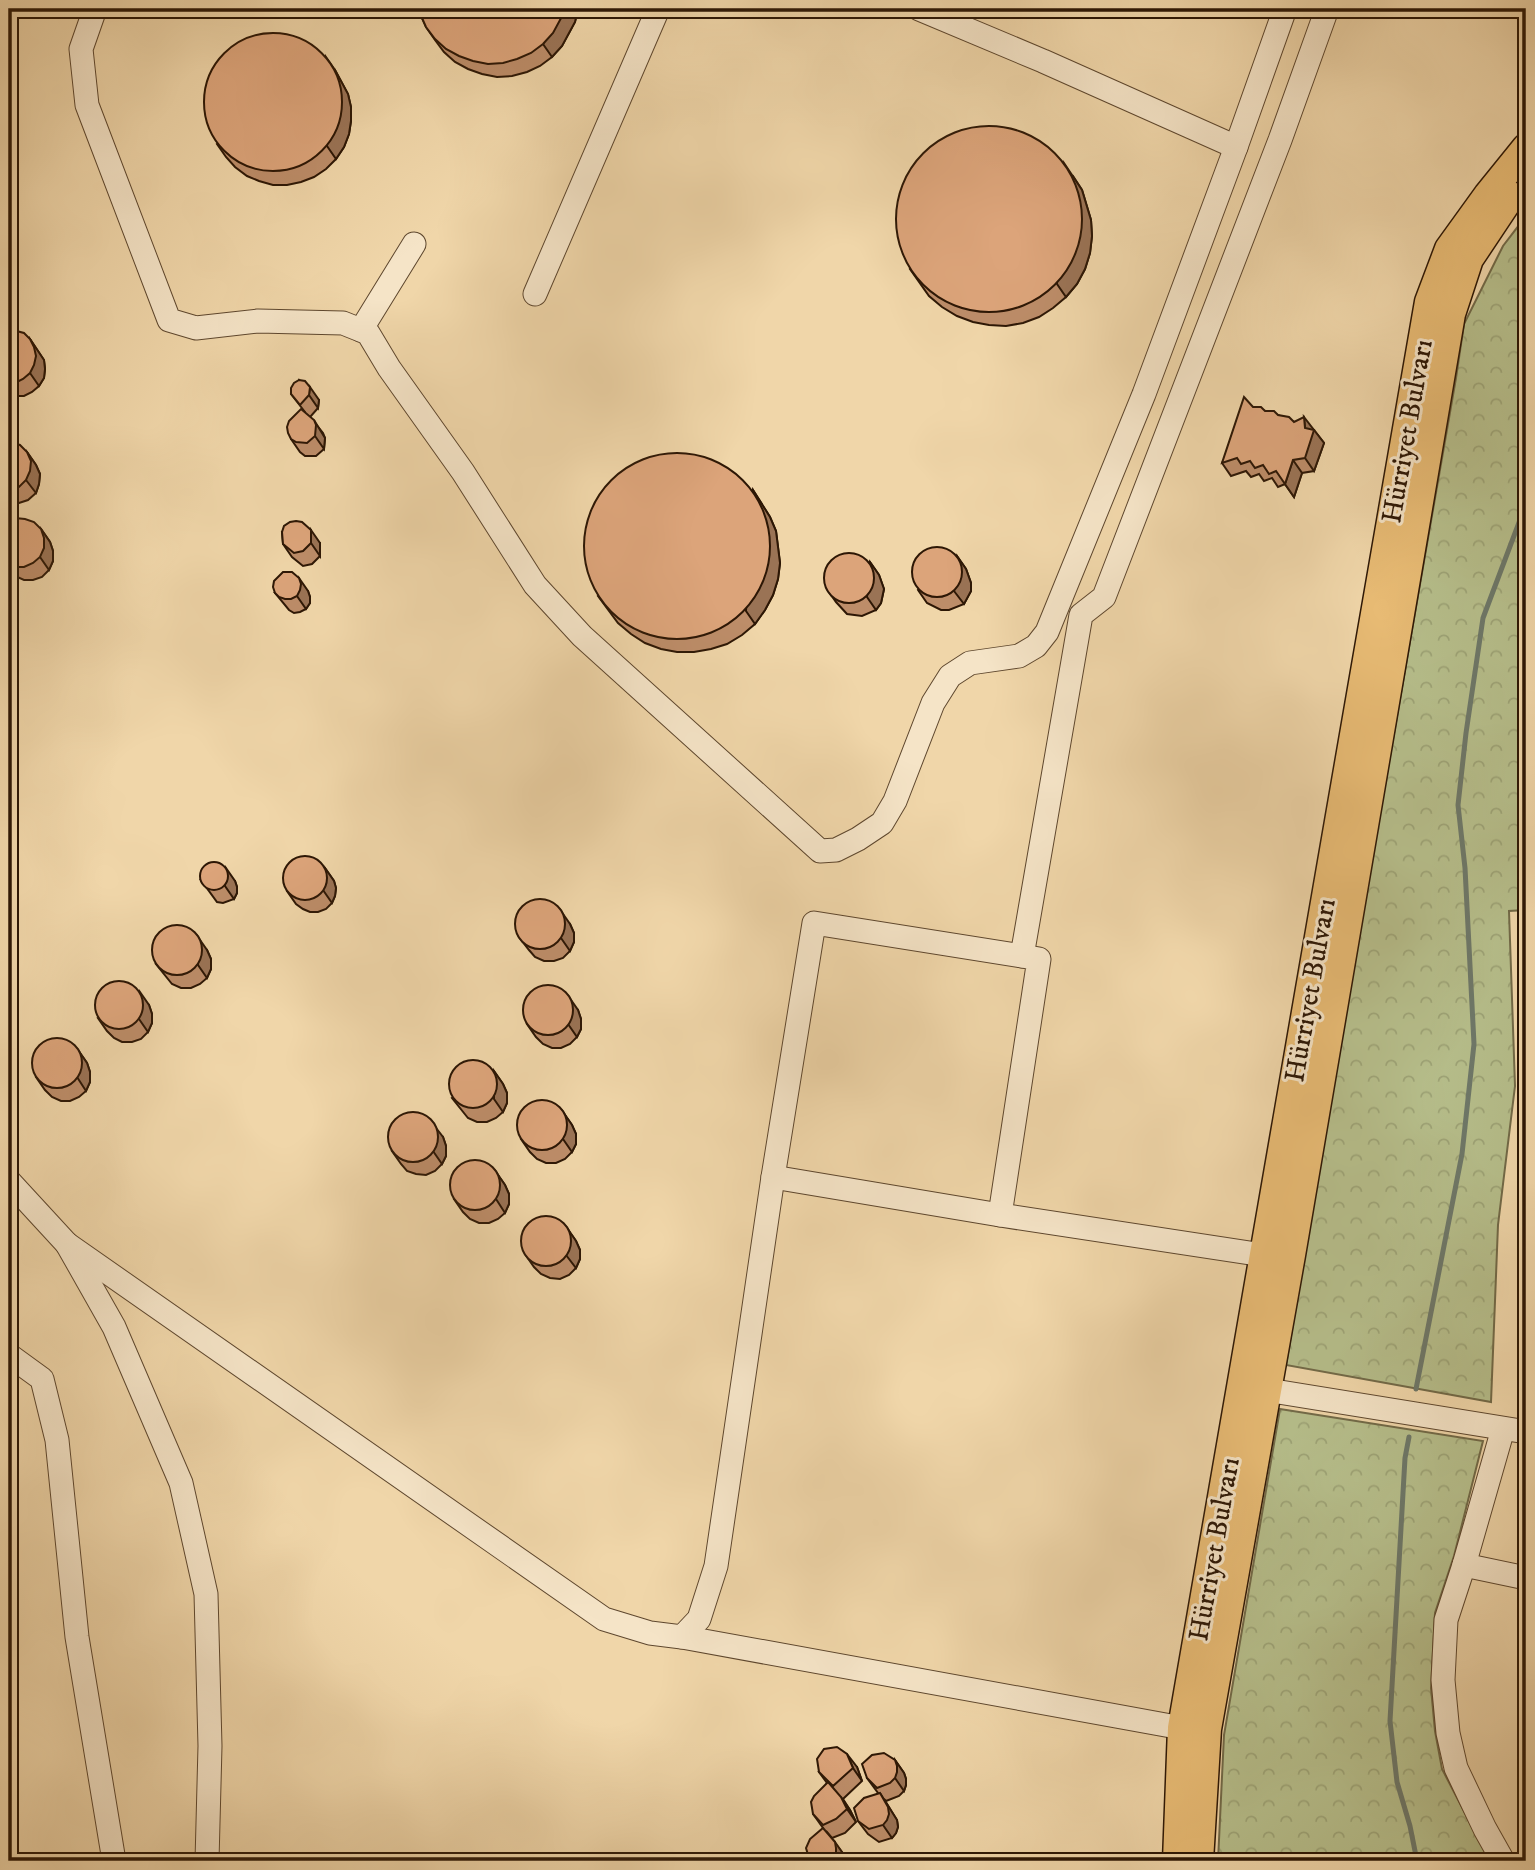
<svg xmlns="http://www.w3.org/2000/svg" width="1535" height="1870" viewBox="0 0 1535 1870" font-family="'IM FELL DW Pica',serif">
  <defs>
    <pattern id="forest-crowns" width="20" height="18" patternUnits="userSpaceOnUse" patternTransform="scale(1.75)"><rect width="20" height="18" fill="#b6be8b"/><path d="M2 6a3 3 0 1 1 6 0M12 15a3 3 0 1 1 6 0" fill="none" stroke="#9da376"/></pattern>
  </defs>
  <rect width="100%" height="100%" fill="#f0d6a9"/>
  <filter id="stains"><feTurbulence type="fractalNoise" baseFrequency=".00286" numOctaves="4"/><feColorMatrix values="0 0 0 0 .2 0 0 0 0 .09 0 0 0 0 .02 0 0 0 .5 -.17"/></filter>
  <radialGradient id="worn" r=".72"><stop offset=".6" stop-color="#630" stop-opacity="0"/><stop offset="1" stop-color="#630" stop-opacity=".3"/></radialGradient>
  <!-- forest -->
  <g fill="url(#forest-crowns)" stroke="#726a48" stroke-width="2">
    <path d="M1526,216V910L1509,911L1515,1086L1498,1225L1491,1402L1286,1365L1359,934L1456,378L1464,324L1503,246Z"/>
    <path d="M1280,1409L1483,1441L1454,1556L1435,1613L1431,1688L1435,1731L1442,1769L1490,1861H1218L1224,1735Z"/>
  </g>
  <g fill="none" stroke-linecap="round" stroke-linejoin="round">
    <!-- stream -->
    <g stroke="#6e7869" stroke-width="5">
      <path d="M1416,1389L1462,1154L1474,1044L1465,868L1458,805L1466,733L1483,618L1526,504"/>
      <path d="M1409,1437L1405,1458L1390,1721L1397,1782L1410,1826L1417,1861"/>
    </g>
    <defs>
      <g id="minor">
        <path d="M95,9L81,49L87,105L169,320L196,328L258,321L343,323L368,333L389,368L463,472L535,585L582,636L820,851L836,850L858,839L882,823L895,801L933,703L950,676L970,663L1019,656L1036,646L1047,632L1144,394L1236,147L1285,9"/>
        <path d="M919,9L1043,61L1236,147"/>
        <path d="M535,294L658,9"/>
        <path d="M361,330L414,244"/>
        <path d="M773,1177L1000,1215L1263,1255H1278"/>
        <path d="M9,1181L67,1244L114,1327L181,1483L206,1594L210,1746L207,1861"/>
        <path d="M1000,1215L1039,959L1022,956"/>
        <path d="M67,1244L604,1619L650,1633L682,1637L699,1619L716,1566L773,1177L814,923L1022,956L1081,615L1104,597L1280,140L1327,9"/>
        <path d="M9,1355L42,1379L57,1440L77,1637L114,1861"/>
        <path d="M1267,1390L1526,1432"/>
        <path d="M1464,1565L1526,1578"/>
        <path d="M682,1637L1182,1728"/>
        <path d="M1503,1861L1485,1829L1456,1768L1448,1733L1443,1680L1446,1620L1464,1565L1503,1429"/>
      </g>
      <g id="major">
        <path d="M1177,1861L1182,1728L1429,302L1449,249L1488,195L1526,148"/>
        <path d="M1199,1861L1207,1729L1291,1255L1451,314L1469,259L1511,196"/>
      </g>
    </defs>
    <!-- minor casing -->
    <use href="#minor" stroke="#5e472e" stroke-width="25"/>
    <!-- major casing -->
    <use href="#major" stroke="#2d1705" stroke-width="31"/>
    <!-- minor -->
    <use href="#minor" stroke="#f5e4c7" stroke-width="23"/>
    <!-- major -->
    <use href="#major" stroke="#e8bb74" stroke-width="28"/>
  </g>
  <!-- wall -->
  <g fill="#bd8d69" stroke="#2d1705" stroke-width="2">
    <path d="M418,9H578L575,22L562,46L552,57L540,66L527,72L512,76L497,77L482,74L468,69L455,62L444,52L435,40L426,27Z"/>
    <path d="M1054,9H1112L1094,14H1079L1064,12Z"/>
    <path d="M335,70L348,94L351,107V121L349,134L344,147L336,159L326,169L314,177L301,182L287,185H273L259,181L247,176L235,167L226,157L217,144Z"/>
    <path d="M1073,176L1082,190L1091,220L1092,236L1090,253L1085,269L1077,284L1066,297L1053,308L1039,317L1023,323L1006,326L989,325L973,322L957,316L942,307L929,296L910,269Z"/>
    <path d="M9,329L30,339L44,360L45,369L44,378L39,386L32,392L24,396H15L9,395Z"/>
    <path d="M299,380L319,400L318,408L310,417L323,433L325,438L324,449L316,456H305L300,452L291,439L305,412L291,394Z"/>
    <path d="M1253,407L1278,415L1314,430L1324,443L1314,471L1302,473L1294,497L1285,484L1278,487L1272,478L1264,481L1259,474L1251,477L1246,471L1231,476L1222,463Z"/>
    <path d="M9,442L27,452L36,465L40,474L39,484L36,493L28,500L19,503H9Z"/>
    <path d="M753,490L770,517L776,531L780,563L778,579L773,595L765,610L755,624L742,635L727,644L711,649L694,652H677L661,649L645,643L631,634L618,623L598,596Z"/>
    <path d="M9,521L41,529L50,542L53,551V561L49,570L42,577L33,580H24L15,576L9,570Z"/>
    <path d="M282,532L320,543V556L312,564L303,566L292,557L283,544Z"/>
    <path d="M957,556L966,569L971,583V591L964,604L949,610H941L927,603L918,590Z"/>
    <path d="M870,562L879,575L884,589L881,603L876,610L862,616L847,614L836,602L827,589Z"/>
    <path d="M308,591L310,597V603L306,609L300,612L294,613L289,610L275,593Z"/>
    <path d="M325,868L334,881L336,888L335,896L332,903L326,909L318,912H310L303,909L296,904L287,891Z"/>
    <path d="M201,880L235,881L237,887V893L234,899L223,903L217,902Z"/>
    <path d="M570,924L574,933V942L570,951L563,958L554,961H544L535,957L529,950L519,937Z"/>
    <path d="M207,950L211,959V969L207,978L200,984L191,988H181L172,984L156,964Z"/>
    <path d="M149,1005L152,1014V1023L148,1032L141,1039L132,1042H122L114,1038L107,1031L98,1018Z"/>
    <path d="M578,1010L581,1019V1029L577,1037L570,1044L561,1048H552L543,1044L536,1037L527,1024Z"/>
    <path d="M78,1050L87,1063L90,1072V1082L86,1091L79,1097L70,1101H61L52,1097L45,1090L36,1077Z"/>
    <path d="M494,1071L503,1084L507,1093V1103L503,1112L496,1118L487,1122H477L468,1118L452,1098Z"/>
    <path d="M563,1112L572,1125L576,1134V1144L572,1152L565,1159L556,1163H546L537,1159L530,1152L521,1139Z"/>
    <path d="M443,1137L446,1146V1156L442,1164L435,1171L426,1175L416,1174L407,1171L401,1164L392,1151Z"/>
    <path d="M496,1172L505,1185L509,1194V1204L505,1213L498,1219L489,1223H479L470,1219L463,1212L454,1199Z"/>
    <path d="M567,1228L576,1241L580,1250V1259L576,1268L569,1275L560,1279L550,1278L541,1274L534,1267L525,1254Z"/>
    <path d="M895,1760L904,1773L906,1779V1785L904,1791L899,1796L886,1801L884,1799L897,1820L898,1827L896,1833L892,1838L879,1842L868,1834L858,1821L878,1793L867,1778Z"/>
    <path d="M857,1767L862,1781L843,1799L850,1810L856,1822L845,1833L832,1838L826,1831L844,1855L845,1861H811L809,1858L823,1828L813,1814L827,1783L819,1772Z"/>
  </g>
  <!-- shaded-wall -->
  <g fill="#9a7355" stroke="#2d1705" stroke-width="2">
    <path d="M566,9H578L575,22L562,46L552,57L543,44Z"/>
    <path d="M326,57L335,70L348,94L351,107V121L349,134L344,147L336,159L327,146Z"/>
    <path d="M1064,163L1082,190L1091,220L1092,236L1090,253L1085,269L1077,284L1066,297L1057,284Z"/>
    <path d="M30,339L44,360L45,369L44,378L39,386L30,373Z"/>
    <path d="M310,387L319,400L318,408L309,395Z"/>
    <path d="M1304,417L1324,443L1314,471L1305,458V428Z"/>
    <path d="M314,420L325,438L324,449L315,436Z"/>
    <path d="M27,452L36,465L40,474L39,484L36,493L26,480Z"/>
    <path d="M1293,460L1302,473L1294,497L1285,484Z"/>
    <path d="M753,490L770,517L776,531L780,563L778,579L773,595L765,610L755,624L746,611Z"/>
    <path d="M41,529L50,542L53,551V561L49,570L40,557Z"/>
    <path d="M311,530L320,543V556L311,543Z"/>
    <path d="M957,556L966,569L971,583V591L964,604L954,591Z"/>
    <path d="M870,562L879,575L884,589L881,603L876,610L867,597Z"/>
    <path d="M299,578L308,591L310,597V603L306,609L297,596Z"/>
    <path d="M226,868L235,881L237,887V893L234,899L225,886Z"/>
    <path d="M325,868L334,881L336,888L335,896L332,903L323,890Z"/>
    <path d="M561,911L570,924L574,933V942L570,951L561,938Z"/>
    <path d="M198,937L207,950L211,959V969L207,978L198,965Z"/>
    <path d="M140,992L149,1005L152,1014V1023L148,1032L139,1019Z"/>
    <path d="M569,997L578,1010L581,1019V1029L577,1037L568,1024Z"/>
    <path d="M78,1050L87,1063L90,1072V1082L86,1091L77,1077Z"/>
    <path d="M494,1071L503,1084L507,1093V1103L503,1112L494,1099Z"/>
    <path d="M563,1112L572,1125L576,1134V1144L572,1152L563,1139Z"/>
    <path d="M433,1124L443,1137L446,1146V1156L442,1164L433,1151Z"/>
    <path d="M496,1172L505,1185L509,1194V1204L505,1213L496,1199Z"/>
    <path d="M567,1228L576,1241L580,1250V1259L576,1268L566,1255Z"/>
    <path d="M847,1754L857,1767L862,1781L853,1768Z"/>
    <path d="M895,1760L904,1773L906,1779V1785L904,1791L895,1778Z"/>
    <path d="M880,1793L897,1820L898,1827L896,1833L892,1838L883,1825Z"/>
    <path d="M841,1797L850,1810L856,1822L847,1809Z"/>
    <path d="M835,1842L844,1855L845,1861H833L832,1860Z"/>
  </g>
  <!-- building -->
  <g fill="#dca47a" stroke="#2d1705" stroke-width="2">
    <path d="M418,9H566L553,33L543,44L531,53L517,59L503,63L488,64L473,61L459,56L446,49L435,39L426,27Z"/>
    <circle cx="273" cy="102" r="69"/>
    <circle cx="989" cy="219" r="93"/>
    <path d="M9,329L24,333L30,339L34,347L36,356L34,365L30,373L23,379L15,383H9Z"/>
    <path d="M299,380L305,381L310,387L309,395L300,405L291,394V388L294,383Z"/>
    <path d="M1244,397L1253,407H1261L1265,411H1274L1278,415L1289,417L1294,422L1304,417L1305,428L1314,430L1305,458L1293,460L1285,484L1276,471L1269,474L1263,465L1255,468L1250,461L1241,464L1237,458L1222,463Z"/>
    <path d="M301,409L314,420L316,425L315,436L307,443L296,442L291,439L288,433L287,427L289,421Z"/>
    <path d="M9,442L20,445L27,452L31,461L30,471L26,480L19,487L10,490H9Z"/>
    <circle cx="677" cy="546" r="93"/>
    <path d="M15,518L25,519L34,522L41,529L44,538V548L40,557L33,563L24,567H14L9,564V521Z"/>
    <path d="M296,521L302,522L311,530V543L303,551L294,553L283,544L282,532L284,526L290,522Z"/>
    <circle cx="937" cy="572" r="25"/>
    <circle cx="849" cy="578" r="25"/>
    <path d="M283,572H292L299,578L301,584L300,590L297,596L291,599H285L279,597L275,593L273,587L274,581Z"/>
    <circle cx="305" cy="878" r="22"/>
    <circle cx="214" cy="876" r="14"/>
    <circle cx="540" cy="924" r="25"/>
    <circle cx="177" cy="950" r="25"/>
    <circle cx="119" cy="1005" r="24"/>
    <circle cx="548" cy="1010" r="25"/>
    <circle cx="57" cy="1063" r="25"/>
    <circle cx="473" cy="1084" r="24"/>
    <circle cx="542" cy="1125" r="25"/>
    <circle cx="413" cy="1137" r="25"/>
    <circle cx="475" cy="1185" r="25"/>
    <circle cx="546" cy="1241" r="25"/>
    <path d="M837,1747L847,1754L853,1768L833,1786L819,1772L817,1759L824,1749Z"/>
    <path d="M884,1753L895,1760L897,1766V1772L895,1778L890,1783L877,1788L867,1778L862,1764L872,1755Z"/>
    <path d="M828,1782L841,1797L847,1809L836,1819L823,1825L813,1814L811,1802L814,1796Z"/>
    <path d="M880,1793L888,1807L889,1814L887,1820L883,1825L869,1829L858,1821L854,1808L864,1798Z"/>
    <path d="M823,1828L835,1842L836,1848V1854L832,1860L828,1861H812L809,1858L806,1848L810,1839Z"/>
  </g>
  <g text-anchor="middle" stroke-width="6" stroke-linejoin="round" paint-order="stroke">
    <!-- street labels -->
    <g font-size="28" fill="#2d1705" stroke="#f5e4c7">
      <text transform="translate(1406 431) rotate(-80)" y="10">Hürriyet Bulvarı</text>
      <text transform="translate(1309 990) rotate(-80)" y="10">Hürriyet Bulvarı</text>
      <text transform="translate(1213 1549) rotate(-80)" y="10">Hürriyet Bulvarı</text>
    </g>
  </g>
  <!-- margin -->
  <rect width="1535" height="1870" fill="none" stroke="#f0d6a9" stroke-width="35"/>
  <rect x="10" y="10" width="1514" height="1849" fill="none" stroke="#2d1705" stroke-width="3.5"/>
  <rect x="18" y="18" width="1500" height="1835" fill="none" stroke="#2d1705" stroke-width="2"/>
  <rect width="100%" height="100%" filter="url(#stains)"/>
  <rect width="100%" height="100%" fill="url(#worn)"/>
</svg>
